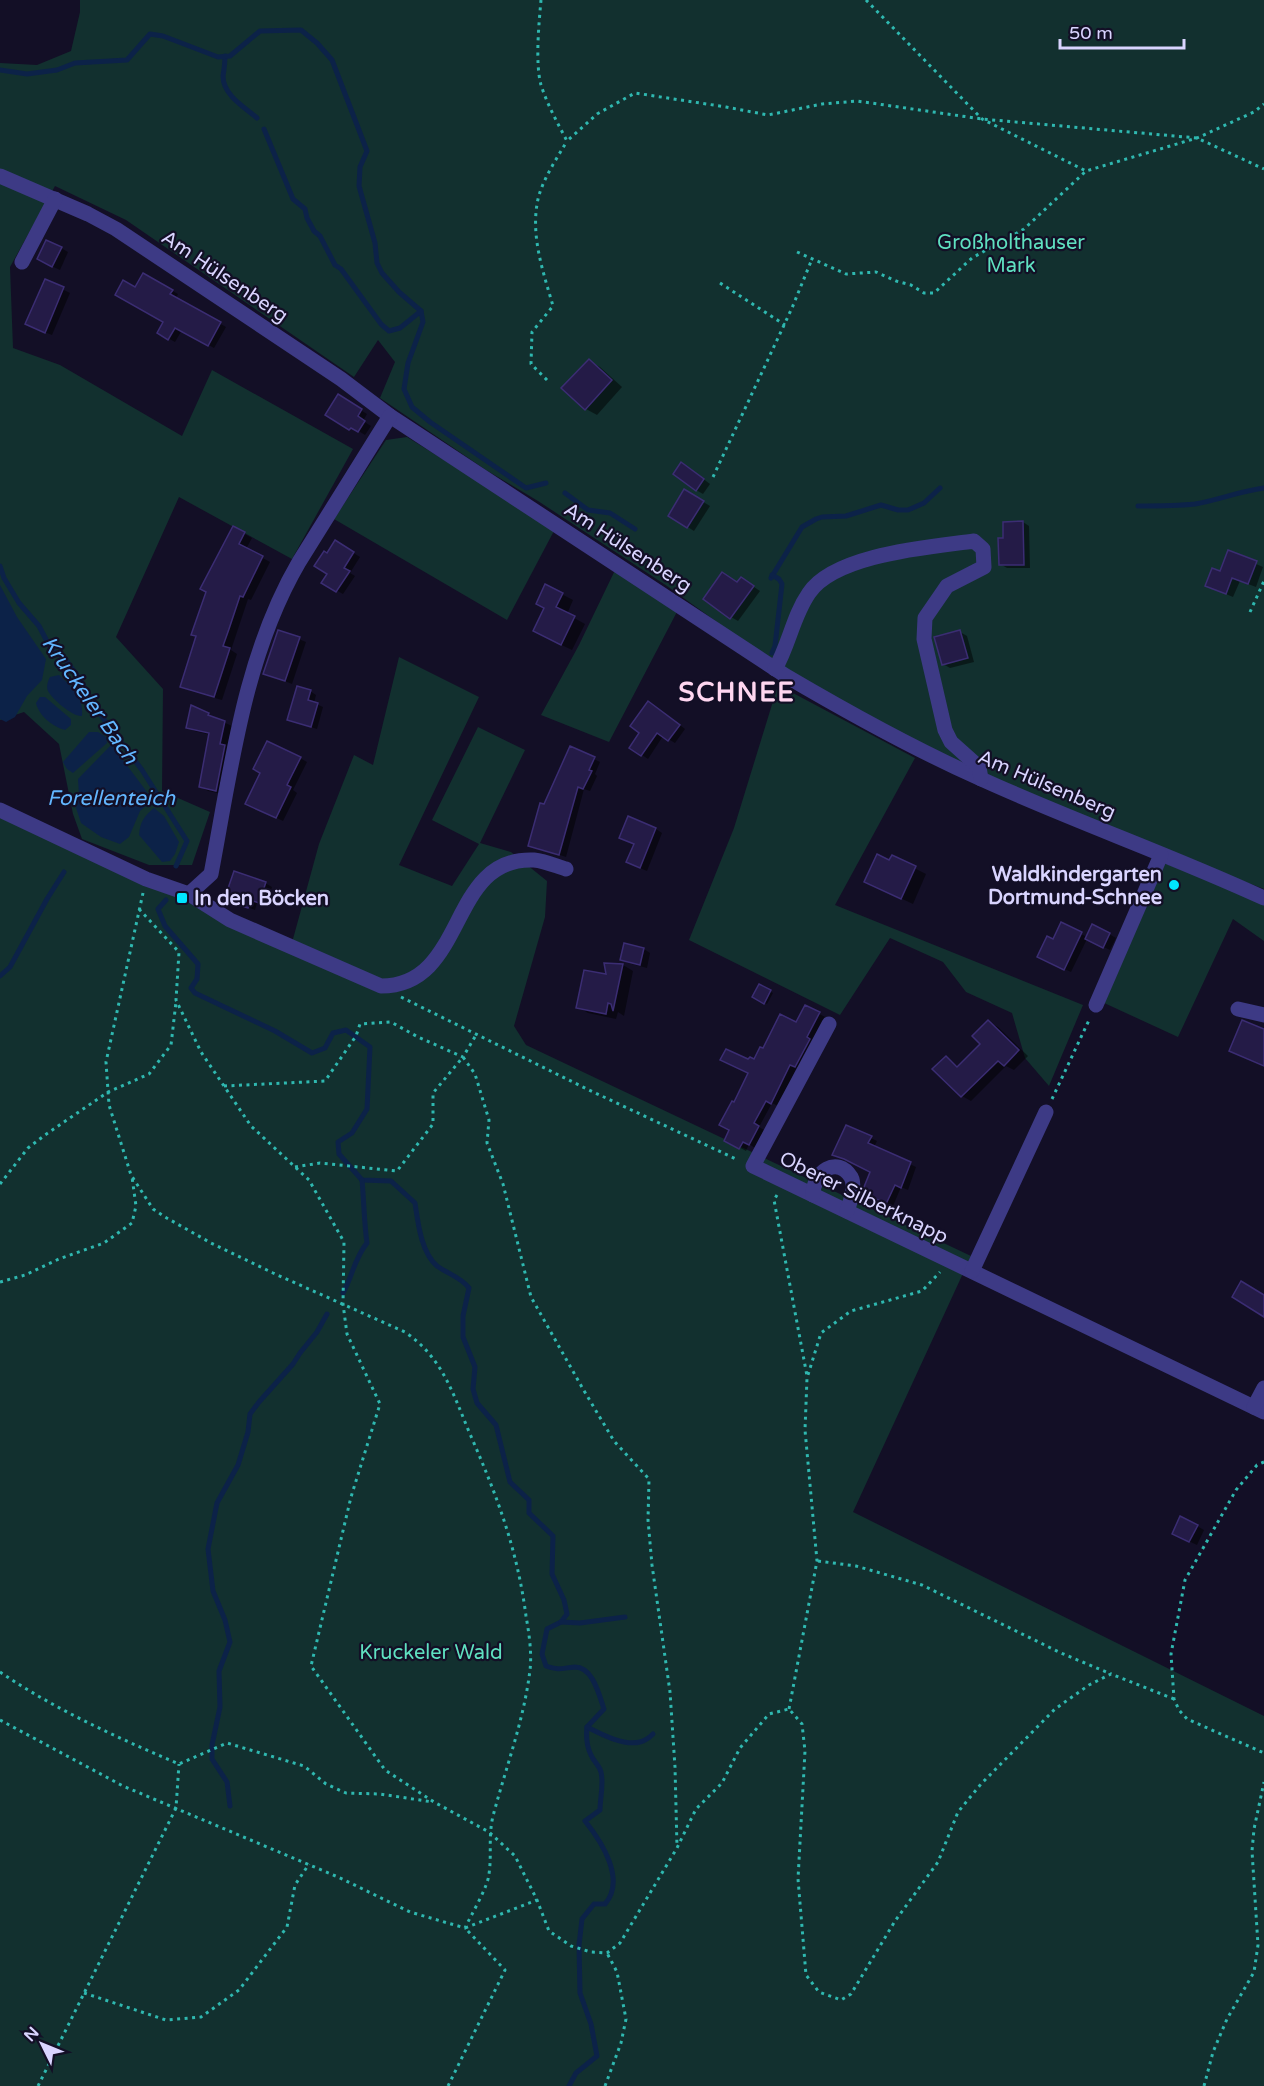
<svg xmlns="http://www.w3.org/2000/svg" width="1264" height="2086" viewBox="0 0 1264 2086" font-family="'Varela Round',sans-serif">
  <rect width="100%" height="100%" fill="#130f26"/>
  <!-- green -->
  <g fill="#12302f">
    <path d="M80,0H1264V889L1144,843L892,733L771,661L667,586L538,501L486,470L380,398L395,362L378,340L354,377L126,220L55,186L10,267L13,348L60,365L182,436L212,370L353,449L292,559L179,497L116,637L163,689L162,791L210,812L192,865H149L82,839L73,814L59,744L24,712L0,720V63L37,65L71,51L80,12Z"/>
    <path d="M407,437L555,529L507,620L334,519L386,440Z"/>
    <path d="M618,564L680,606L609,742L541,715L579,645Z"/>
    <path d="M399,657L479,697L399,865L452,886L479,844L432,820L478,727L525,750L480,843L511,852L547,881L545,917L514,1026L526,1045L971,1256L853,1512L1264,1716V2086H0V815L290,950L319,844L354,755L373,765Z"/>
    <path d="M778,685L915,758L835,905L1083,1005L1049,1086L1025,1058L1012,1013L966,992L943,962L890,938L840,1015L689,940L734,828Z"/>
    <path d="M1161,862L1264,901V941L1233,919L1178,1037L1102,1002Z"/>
  </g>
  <!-- water -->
  <g fill="#0c2248">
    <path d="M0,585L17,617L46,659L42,680L27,696L15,717L6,722L0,719Z"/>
    <path d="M59,675C72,687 84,698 82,716C73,717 52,699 48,691C46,686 48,681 50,677Z"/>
    <path d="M40,697H45L71,719V725L65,730C53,727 39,716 36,703Z"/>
    <path d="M89,732H98L106,737L107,743L73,773L67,769L63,762Z"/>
    <path d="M111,745L118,750L123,760L153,800L140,811L129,837L120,844L101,837L81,823L76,808L79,795L78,779Z"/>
    <path d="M154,808L164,816L179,842L175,854L170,861L162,862L139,835C140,822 144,816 154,808Z"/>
  </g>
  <!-- shadow -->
  <g fill="#0007">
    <path d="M61,248L68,252L60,270L45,263Z"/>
    <path d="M144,275L178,294L176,298L226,327L214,348L182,330L175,342L159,333L165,321L136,289Z"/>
    <path d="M46,281L70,293L52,335L34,328Z"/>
    <path d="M589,361L600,367L622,387L597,415L586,409Z"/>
    <path d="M338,396L367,414L363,421L371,426L365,435L357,430L356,432L327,414Z"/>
    <path d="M689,468L710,484L703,494L696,490Z"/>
    <path d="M685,491L710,506L694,531L670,516Z"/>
    <path d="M1023,522L1029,526L1030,568H1007L1000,564L1005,539Z"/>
    <path d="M234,528L252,538L246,549L270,562L251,600L248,599L231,650L237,654L222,700L190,691L182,686L198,637L207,592Z"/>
    <path d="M336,542L360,557L350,573L355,576L343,594L323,583L329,573L328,555Z"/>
    <path d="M1229,552L1263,567L1256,587L1240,581L1233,597L1207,586L1221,573Z"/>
    <path d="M748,583L760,591L738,621L731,617L738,584Z"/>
    <path d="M546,586L573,600L567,614L585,624L572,650L545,637Z"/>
    <path d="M279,631L306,642L292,684L265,673Z"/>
    <path d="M960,632L967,636L974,662L950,668L943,664Z"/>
    <path d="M310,691L316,695L314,703L323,707L317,729L295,722Z"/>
    <path d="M655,706L685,729L675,743L663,736L648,759L642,755Z"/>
    <path d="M208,715L232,726L227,747L231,750L223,794L208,791L201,787L211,735L194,731L188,727Z"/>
    <path d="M300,758L307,762L293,790L297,793L283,821L254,807Z"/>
    <path d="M594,759L600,762L595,774L597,776L590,791L584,789L566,857L530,845L545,806Z"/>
    <path d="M656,829L662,833L647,871L635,866V845L620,838Z"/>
    <path d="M892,857L926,874L913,904L877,887Z"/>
    <path d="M265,883L272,887L266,906L257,903L255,910L226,899Z"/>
    <path d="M1081,934L1087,937L1109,934L1116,938L1110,950L1087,939L1071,972L1045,960L1054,941Z"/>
    <path d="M644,949L650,953L647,968L628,963L621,959Z"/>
    <path d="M623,965L633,971L624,1016L618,1012L616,1019L588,1013L578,1007L608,976Z"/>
    <path d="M759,986L773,993L767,1004L753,997Z"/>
    <path d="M806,1007L825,1017L812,1042L801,1070L797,1067L778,1106L772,1103L759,1127L764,1130L755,1148L749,1144L746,1151L726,1140L731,1130L735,1104L749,1073V1061H755L764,1050L797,1024Z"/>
    <path d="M988,1022L998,1027L1028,1056L1014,1070L1006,1066L971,1101L962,1096L935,1069L946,1057L959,1067L982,1044Z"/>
    <path d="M871,1138L877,1141L874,1147L916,1167L908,1190L901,1187L893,1206L870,1195L872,1172L834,1155Z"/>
    <path d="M1197,1526L1204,1530L1197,1545L1180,1537Z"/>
  </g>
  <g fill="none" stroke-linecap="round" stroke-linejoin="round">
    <!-- stream -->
    <g stroke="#0c2248" stroke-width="5">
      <path d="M225,56C225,63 224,70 223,76C223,95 244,107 257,118"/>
      <path d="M0,70L27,74L57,70L75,63L127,60L150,34L163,36L218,57L230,56L260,31L301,30L317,43L332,60L367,151L360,167L359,186L375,243L377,263L382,273L399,292L421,311L423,322L408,363L404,389L412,407L430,422L526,488L546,483"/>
      <path d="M264,129L293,199L305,209L307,218L314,231L320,236L335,265L341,269L381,324L389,331L400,328L421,311"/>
      <path d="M565,493L588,510L610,513L635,529"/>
      <path d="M1138,506C1157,506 1176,506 1195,504C1219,500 1240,491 1264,488"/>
      <path d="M0,566L4,578L19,603L39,626L51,649L66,660L81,681L93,705L142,770L187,841L176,866"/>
      <path d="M771,578L802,527L816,519L822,517L846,516L881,505L898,510H908L924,503L940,488"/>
      <path d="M772,653L775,646L782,584L779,579L772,575"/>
      <path d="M166,900L158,909L165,926L198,964L197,979L191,988L195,993L275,1031L312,1053L325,1048L333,1033L346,1030L370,1047L367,1109L352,1133L338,1142L339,1154L362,1180L391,1181L415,1203C418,1223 421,1252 437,1266C448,1274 461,1277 469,1288L463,1316V1337L475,1367L473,1389L477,1403L496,1425L510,1482L529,1500V1513L553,1536L552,1574L564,1600L567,1614L561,1622L547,1629L542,1654L546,1666C561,1671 561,1668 575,1667C593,1667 599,1695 604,1709L587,1727C586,1736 587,1747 591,1755C594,1762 599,1765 601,1772C604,1784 600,1798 600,1810L585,1821C602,1842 626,1880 605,1904H594L582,1919L579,1945L580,1993L591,2024L597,2056L576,2073L569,2086"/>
      <path d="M0,976L10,967L47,899L64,872"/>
      <path d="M343,1293C352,1277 355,1257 367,1243C364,1222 364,1201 362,1180"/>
      <path d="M561,1622L580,1623L625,1617"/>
      <path d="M587,1727C601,1734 623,1746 640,1742C644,1741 650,1737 653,1734"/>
      <path d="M230,1806L227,1782L212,1759V1745L220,1707L219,1671L230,1642L225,1620L213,1591L208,1549L217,1503L238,1465L248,1432L250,1414L259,1402L293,1364L300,1353L317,1332L327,1314"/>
    </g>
  </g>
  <!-- building -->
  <g fill="#241b47" stroke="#3b2d73" stroke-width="1.5">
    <path d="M46,240L62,247L52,267L37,259Z"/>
    <path d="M143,273L173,290L170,294L221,322L208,346L175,328L168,340L157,333L163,322L115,295L123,280L135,287Z"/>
    <path d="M45,279L64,287L45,333L25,324Z"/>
    <path d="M589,359L612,380L585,410L561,388Z"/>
    <path d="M338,394L362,409L358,416L365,421L358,432L351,428L349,430L325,415Z"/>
    <path d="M681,462L704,479L696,491L673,474Z"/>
    <path d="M684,489L704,501L687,528L668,516Z"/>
    <path d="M1023,521L1024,565H999L998,538H1003V522Z"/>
    <path d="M233,526L245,532L239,544L263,556L243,597L240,596L229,629L223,646L230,648L214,697L180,687L196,636L191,635L206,592L200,589Z"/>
    <path d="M335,540L354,552L344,568L350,571L336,592L321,583L327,574L314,566L324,551L327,553Z"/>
    <path d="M1228,550L1257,561L1248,584L1232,578L1226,594L1205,586L1212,568L1220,571Z"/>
    <path d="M722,572L737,582L741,577L754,586L730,619L703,599Z"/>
    <path d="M545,584L563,593L556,607L575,616L561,645L533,631L544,608L536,604Z"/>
    <path d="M278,630L300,637L285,681L263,674Z"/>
    <path d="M960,630L968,658L942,665L934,637Z"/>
    <path d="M297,686L311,690L308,700L318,703L311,727L287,720Z"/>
    <path d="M648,701L680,725L668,741L657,733L641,756L629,748L639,733L630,726Z"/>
    <path d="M191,705L209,713L208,715L225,721L220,744L225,745L216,791L199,787L209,733L186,728Z"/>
    <path d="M267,741L301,757L287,785L291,787L276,818L245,804L260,773L253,769Z"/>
    <path d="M570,746L595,757L589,770L592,771L583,789L578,787L559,855L528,846L540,803L544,804Z"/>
    <path d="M628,816L656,828L640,868L626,862L634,844L619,838Z"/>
    <path d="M877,854L889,860L892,855L916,866L901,899L864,882Z"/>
    <path d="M234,871L266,882L259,903L250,900L248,908L224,900Z"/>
    <path d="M1061,922L1082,932L1064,970L1037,957L1047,936L1053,939Z"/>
    <path d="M1092,924L1110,933L1103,948L1085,939Z"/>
    <path d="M624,943L644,948L640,965L620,960Z"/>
    <path d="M604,963L623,964L613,1011L611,1004L608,1003L606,1014L576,1008L584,970L606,974Z"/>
    <path d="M759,984L771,990L764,1004L752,997Z"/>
    <path d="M805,1005L820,1012L807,1037L810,1039L795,1067L790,1065L771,1104L766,1101L754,1123L759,1126L749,1145L743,1142L739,1149L724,1141L729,1130L719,1125L732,1101L734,1102L748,1073L720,1060L726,1049L748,1059L750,1057L754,1059L760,1047L763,1048L780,1014L796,1022Z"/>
    <path d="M988,1020L1019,1050L1004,1066L998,1061L961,1097L932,1069L946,1056L957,1067L980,1044L972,1036Z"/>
    <path d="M1242,1020L1264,1029V1066L1229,1051Z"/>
    <path d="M846,1125L872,1136L868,1143L911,1162L901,1188L895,1185L886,1204L862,1192L870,1172L844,1159L832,1155Z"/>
    <path d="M1241,1281L1264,1295V1317L1232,1297Z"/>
    <path d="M1180,1516L1198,1525L1189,1542L1172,1534Z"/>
  </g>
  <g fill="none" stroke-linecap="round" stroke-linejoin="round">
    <!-- path -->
    <g stroke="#2fb8b0" stroke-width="3" stroke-dasharray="3 4.5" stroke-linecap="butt">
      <path d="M541,0C539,23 535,63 541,85C547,104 558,124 567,141L597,114L635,93L726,107L768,115L822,104L857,101L982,119L1197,138L1264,169"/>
      <path d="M866,0L982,119L1086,171"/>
      <path d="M797,252L846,274L876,272L896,281L911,285L924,293H934L972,258L1024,229L1086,171L1197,138L1254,112L1264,104"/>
      <path d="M720,283L785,325"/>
      <path d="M547,380L531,364L532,332L553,306C543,271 529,233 539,195C545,176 557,158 567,141"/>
      <path d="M713,477L792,308L812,259"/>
      <path d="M1250,612L1264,581"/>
      <path d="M139,909L179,952L176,1000L201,1052L251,1126L309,1180L344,1242L343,1304L347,1334L380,1404L351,1497L311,1666L385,1770L434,1802L489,1832L515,1856L537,1900L549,1931L571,1946L591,1952L607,1953L620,1943L677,1848L696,1809L722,1783L740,1748L769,1714L789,1709L802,1724L805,1751L798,1879L806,1975L819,1992L841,2000L851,1994L895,1921L938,1862L958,1812L981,1784L1055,1709L1089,1685L1111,1674L1174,1699"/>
      <path d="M401,997L589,1090L738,1160"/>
      <path d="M224,1086L325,1081L356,1036L360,1024L391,1022L418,1037L463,1057L476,1035"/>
      <path d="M1052,1099L1090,1018"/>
      <path d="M295,1167L320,1163L397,1171L433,1124V1093L463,1057L475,1074L489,1120L487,1143L503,1184L531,1297L583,1389L614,1441L649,1479L648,1520L652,1565L670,1692L675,1767L677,1847"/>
      <path d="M0,1184L28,1148L45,1135L108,1092L149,1074L171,1045L176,1002"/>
      <path d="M777,1195L774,1200L807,1376"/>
      <path d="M0,1282L25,1275L59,1259L104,1243L132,1223L136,1206L132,1177"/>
      <path d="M1264,1462L1257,1465L1236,1490L1185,1580L1171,1654L1174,1699L1179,1710L1187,1719L1264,1753"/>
      <path d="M818,1561L856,1566L922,1585L1061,1653L1111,1674"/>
      <path d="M0,1672C56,1710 116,1737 179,1764L227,1743L304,1766L326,1784L346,1793L380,1794L433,1802"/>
      <path d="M789,1709L817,1561L805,1430L807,1378L821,1333L851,1311L922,1291L940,1272"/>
      <path d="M0,1720L123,1786L338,1877L410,1912L465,1928C471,1915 488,1887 489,1874C492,1853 488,1838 493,1816C506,1767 524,1720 530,1670C532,1653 529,1633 526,1616C517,1548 497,1496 470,1434C453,1394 443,1358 405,1332L273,1273L211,1243L165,1217L153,1209L131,1175L109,1105L106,1062L143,893"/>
      <path d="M84,1993L166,2020L201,2017L239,1990L287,1927L295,1885L309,1864"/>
      <path d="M38,2086L176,1808L179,1764"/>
      <path d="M448,2086L505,1970L465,1928L537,1900"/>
      <path d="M605,2086L621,2043L626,2019L617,1972L607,1953"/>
      <path d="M1204,2086L1213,2052L1227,2019L1254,1972L1258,1945L1252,1851L1254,1829L1264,1782"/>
    </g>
    <!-- minor -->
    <g stroke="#3d3a85" stroke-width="15">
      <path d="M0,176L88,214L116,229L341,379L390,416L786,676C849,713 912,748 979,778C1073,821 1171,855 1264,898"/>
      <path d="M22,262L55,199"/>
      <path d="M775,669C789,645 793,616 809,593C835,554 931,547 974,541L983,549L984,567L947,586L925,618L924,639L945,730L951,742L979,767L981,779"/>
      <path d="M0,810L146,879L189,894L230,920L381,986C468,986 447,856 534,860C545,861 556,866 566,869"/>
      <path d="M189,894L211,874C231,769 244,656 299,562L390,416"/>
      <path d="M1096,1005L1161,855"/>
      <path d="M1238,1009L1264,1015"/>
      <path d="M829,1024L753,1166L1264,1412"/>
      <path d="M813,1195C813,1172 837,1155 851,1177C856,1186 850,1203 847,1211"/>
      <path d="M972,1271L1046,1112"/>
      <path d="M1254,1407L1264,1388"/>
    </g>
  </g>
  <!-- markers -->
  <g fill="#00e5ff" stroke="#130f26" stroke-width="2">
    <circle cx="1174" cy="885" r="6"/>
    <rect x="176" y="892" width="12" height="12" rx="3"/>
  </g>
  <g text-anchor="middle" stroke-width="4.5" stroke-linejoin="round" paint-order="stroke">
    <!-- park labels -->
    <g font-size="20" fill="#5fe0c0" stroke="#130f26">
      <text x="1011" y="249">Großholthauser<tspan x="1011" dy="23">Mark</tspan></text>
      <text x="431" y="1659">Kruckeler Wald</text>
    </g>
    <!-- street labels -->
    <g font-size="20" fill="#d9d4ff" stroke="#130f26">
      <text transform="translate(225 276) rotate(34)" y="7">Am Hülsenberg</text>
      <text transform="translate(628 547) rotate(33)" y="7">Am Hülsenberg</text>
      <text transform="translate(1047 784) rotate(23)" y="7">Am Hülsenberg</text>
      <text transform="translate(864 1197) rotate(26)" y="7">Oberer Silberknapp</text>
    </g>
    <!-- poi labels -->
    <g font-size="20" font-weight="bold" fill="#d9d4ff" stroke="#130f26" text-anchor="end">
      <text x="1162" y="881">Waldkindergarten<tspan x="1162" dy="23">Dortmund-Schnee</tspan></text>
      <text x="194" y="905" text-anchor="start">In den Böcken</text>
    </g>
    <!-- water labels -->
    <g font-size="21" font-style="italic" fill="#62b6ff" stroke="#130f26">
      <text transform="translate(90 700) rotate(55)" y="7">Kruckeler Bach</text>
      <text x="111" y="805">Forellenteich</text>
    </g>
    <!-- district labels -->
    <g font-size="26" font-weight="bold" letter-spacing="1.5" fill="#ffd6f0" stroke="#130f26">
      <text x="737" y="701">SCHNEE</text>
    </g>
  </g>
  <!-- north arrow -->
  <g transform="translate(42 2044) rotate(313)" stroke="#130f26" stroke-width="4.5" paint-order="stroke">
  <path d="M0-4.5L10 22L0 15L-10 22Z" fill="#d9d4ff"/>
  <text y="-9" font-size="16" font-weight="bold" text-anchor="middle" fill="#d9d4ff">N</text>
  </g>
  <!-- scale -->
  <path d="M1060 39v9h124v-9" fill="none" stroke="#d9d4ff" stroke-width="3"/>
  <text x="1069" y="39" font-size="18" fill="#d9d4ff" stroke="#130f26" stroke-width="4.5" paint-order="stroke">50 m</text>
</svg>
